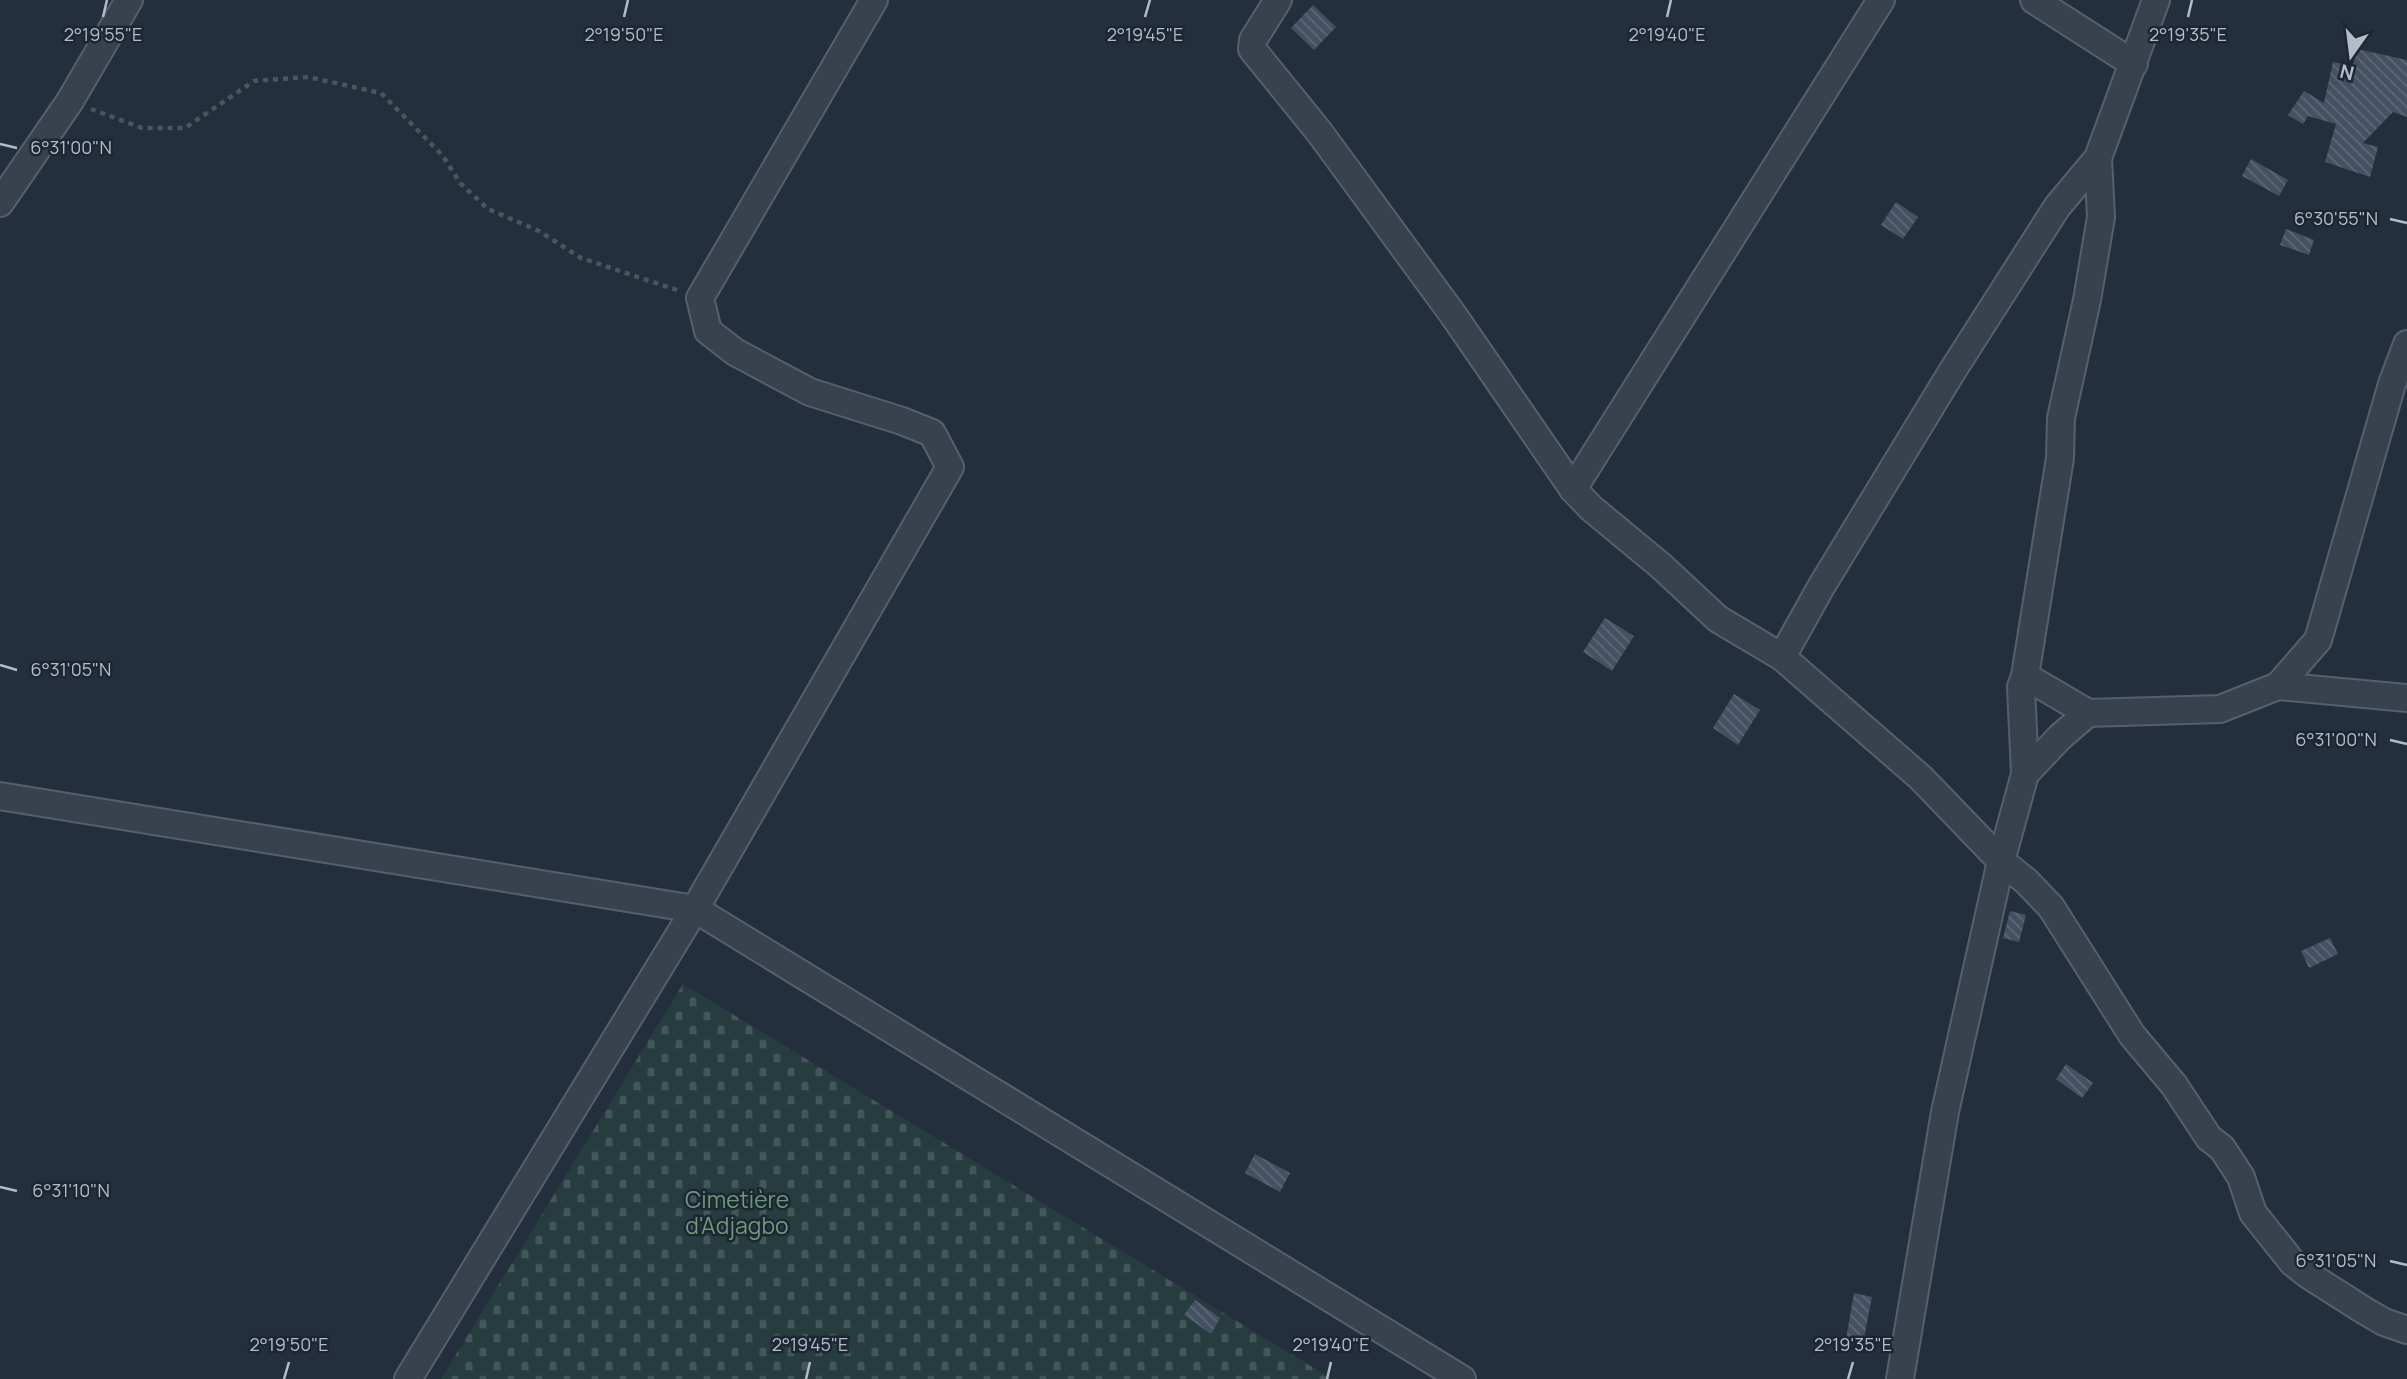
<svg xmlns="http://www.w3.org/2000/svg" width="2407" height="1379" viewBox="0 0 2407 1379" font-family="Manrope,sans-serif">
  <defs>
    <pattern id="cemetery-stones" width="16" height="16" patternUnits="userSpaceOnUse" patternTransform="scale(1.75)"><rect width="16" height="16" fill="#263c3f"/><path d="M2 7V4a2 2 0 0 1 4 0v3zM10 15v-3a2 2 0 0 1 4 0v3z" fill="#435659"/></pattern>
    <pattern id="building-back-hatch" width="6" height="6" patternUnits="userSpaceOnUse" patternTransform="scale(1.75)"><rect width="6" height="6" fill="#455162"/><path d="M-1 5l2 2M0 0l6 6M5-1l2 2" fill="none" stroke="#5d6877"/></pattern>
  </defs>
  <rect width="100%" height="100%" fill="#242f3e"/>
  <!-- cemetery -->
  <path fill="url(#cemetery-stones)" d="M683,984L1332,1379H441Z"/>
  <!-- building -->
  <g fill="url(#building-back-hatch)">
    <path d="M1313,5L1336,27L1314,50L1291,28Z"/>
    <path d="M2357,49L2407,60V117L2393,112L2363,143L2378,147L2370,177L2325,162L2336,124L2308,116L2303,124L2288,115L2304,91L2324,103L2333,62L2353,66Z"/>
    <path d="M2251,159L2288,180L2279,196L2242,176Z"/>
    <path d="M1896,202L1918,217L1903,239L1881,225Z"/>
    <path d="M2286,229L2314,240L2309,255L2280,245Z"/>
    <path d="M1605,618L1634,636L1612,671L1583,652Z"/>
    <path d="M1734,694L1760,710L1738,745L1713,728Z"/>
    <path d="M2010,911L2026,915L2019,942L2003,938Z"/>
    <path d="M2330,938L2338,954L2309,968L2301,951Z"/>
    <path d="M2066,1064L2093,1083L2082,1098L2056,1079Z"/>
    <path d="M1255,1154L1290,1173L1280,1192L1245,1173Z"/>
    <path d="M1854,1293L1872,1297L1863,1343L1846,1339Z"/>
    <path d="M1195,1300L1220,1318L1211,1334L1184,1315Z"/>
  </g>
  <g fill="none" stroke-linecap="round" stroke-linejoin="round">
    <defs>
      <g id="street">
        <path d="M1278,0L1253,40L1252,49L1320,133L1454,316L1573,489L1591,508L1661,566L1718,619L1782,657L1921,778L2001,861L2026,881L2051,907L2132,1035L2174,1085L2209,1138L2222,1148L2241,1177L2253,1213L2292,1262L2307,1274L2365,1311L2384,1322L2407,1330"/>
        <path d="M2034,0L2134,64"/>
        <path d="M0,203L70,101L129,0"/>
        <path d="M1573,489L1881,0"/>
        <path d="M1782,657L1821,587L1953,370L2057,207L2098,158L2156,0"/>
        <path d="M2025,676L2088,713L2220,709L2278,686L2407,698"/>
        <path d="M2278,686L2318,640L2392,384L2407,344"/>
        <path d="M2025,774L2060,737L2088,713"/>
        <path d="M0,796L695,909L1462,1379"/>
        <path d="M408,1379L695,909L950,467L932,433L902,421L810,392L735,352L708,331L700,298L874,0"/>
        <path d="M1900,1379L1945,1112L2001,861L2025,774L2021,687L2025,676L2060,458L2061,418L2087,300L2101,217L2098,158"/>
      </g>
    </defs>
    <!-- street casing -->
    <use href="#street" stroke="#565f6c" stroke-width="30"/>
    <!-- path -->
    <path stroke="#44595c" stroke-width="4.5" stroke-dasharray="5 5" stroke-linecap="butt" d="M91,109L142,128H185L254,81L308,77L381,93L443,156L460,183L488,209L539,231L581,258L680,291"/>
    <!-- street -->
    <use href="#street" stroke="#38414e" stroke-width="26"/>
  </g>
  <!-- ticks -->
  <path fill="none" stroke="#b4bcc9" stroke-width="2.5" d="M103,17L107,0M624,17L628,0M1145,17L1150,0M1667,17L1671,0M2188,17L2192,0M0,144L17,148M2390,219L2407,223M0,665L17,670M2390,740L2407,744M0,1187L17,1191M2390,1261L2407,1265M284,1379L289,1362M806,1379L810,1362M1327,1379L1331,1362M1848,1379L1853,1362"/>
  <g text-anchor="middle" stroke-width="5" stroke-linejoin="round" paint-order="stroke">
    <!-- park labels -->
    <g font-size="23" fill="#6b9a76" stroke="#1d2633">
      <text x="737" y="1208">Cimetière<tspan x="737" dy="26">d'Adjagbo</tspan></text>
    </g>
  </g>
  <g font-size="18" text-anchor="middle" fill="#b4bcc9" stroke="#1d2633" stroke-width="5" stroke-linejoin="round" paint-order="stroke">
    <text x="103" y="41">2°19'55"E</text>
    <text x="624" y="41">2°19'50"E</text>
    <text x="1145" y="41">2°19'45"E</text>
    <text x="1667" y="41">2°19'40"E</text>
    <text x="2188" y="41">2°19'35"E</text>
    <text x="71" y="154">6°31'00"N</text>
    <text x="2336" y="225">6°30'55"N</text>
    <text x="71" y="676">6°31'05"N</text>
    <text x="2336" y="746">6°31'00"N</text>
    <text x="71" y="1197">6°31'10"N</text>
    <text x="2336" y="1267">6°31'05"N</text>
    <text x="289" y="1351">2°19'50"E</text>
    <text x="810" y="1351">2°19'45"E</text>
    <text x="1331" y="1351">2°19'40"E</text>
    <text x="1853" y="1351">2°19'35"E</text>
  </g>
  <!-- north arrow -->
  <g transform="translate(2351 56) rotate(194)" stroke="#1d2633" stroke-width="5" paint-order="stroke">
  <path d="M0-5L12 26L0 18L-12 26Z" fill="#b4bcc9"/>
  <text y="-10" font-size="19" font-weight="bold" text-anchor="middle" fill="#b4bcc9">N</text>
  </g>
</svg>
